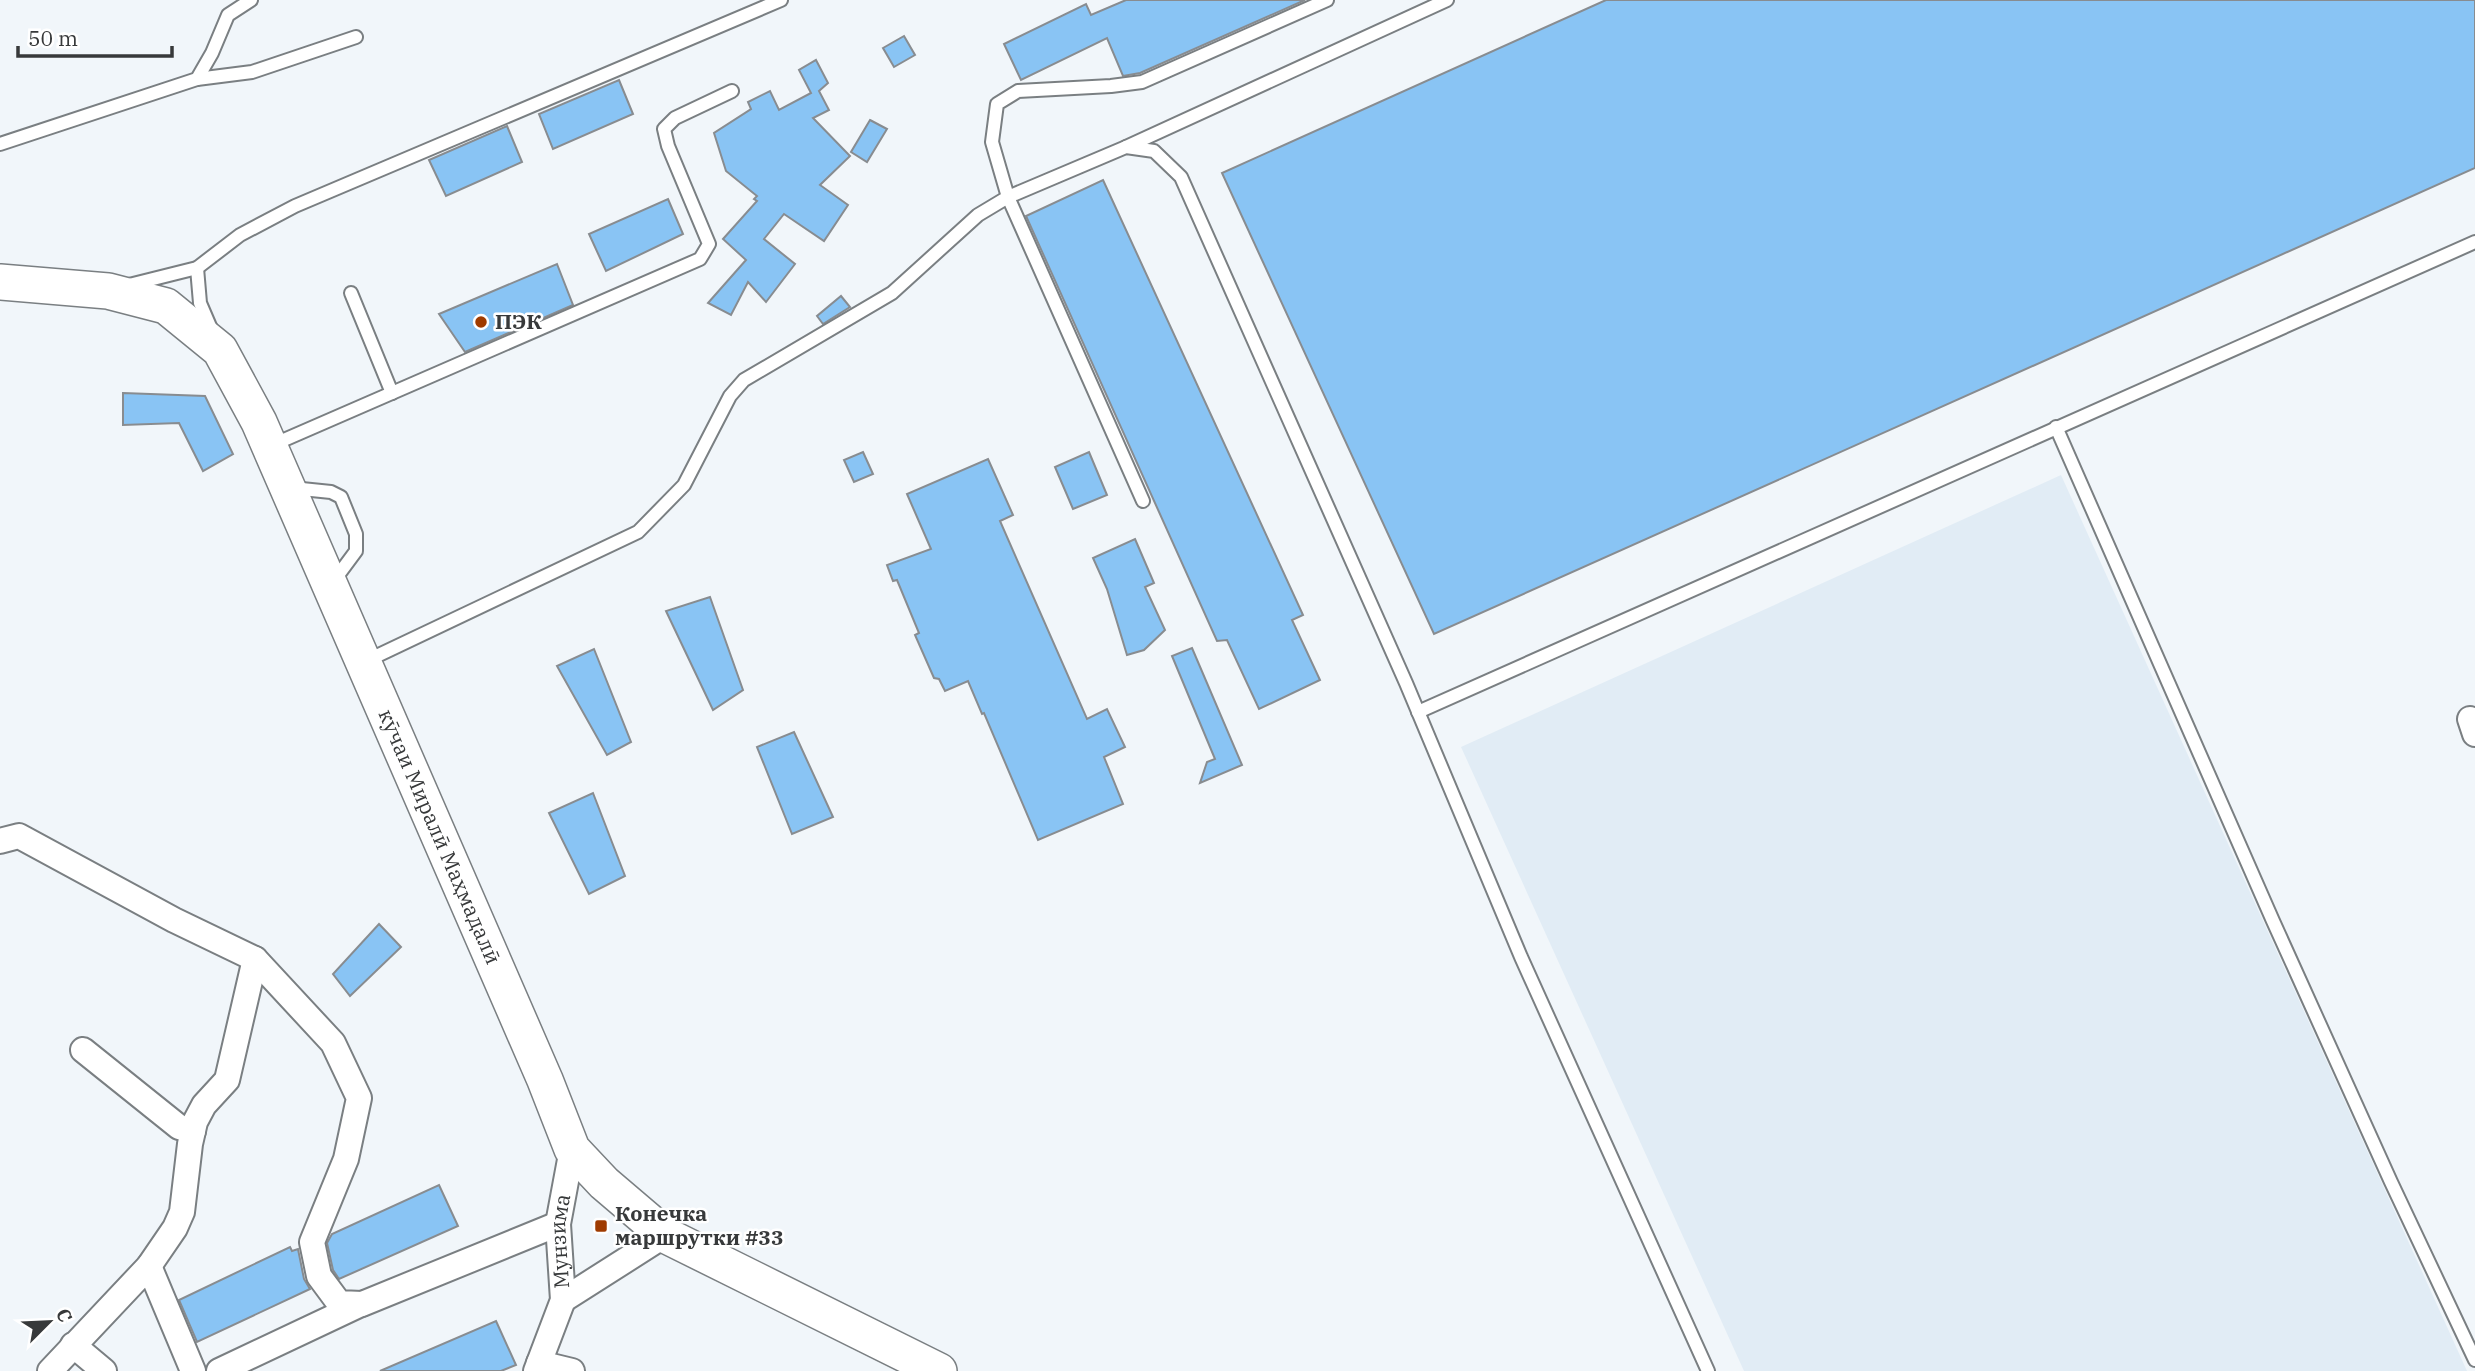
<svg xmlns="http://www.w3.org/2000/svg" width="2475" height="1371" viewBox="0 0 2475 1371" font-family="'IBM Plex Serif',serif">
  <rect width="100%" height="100%" fill="#f1f6fa"/>
  <!-- built -->
  <path fill="#e1ecf5" d="M2061,475L2467,1371H1744L1461,747Z"/>
  <!-- building -->
  <g fill="#89c4f4" stroke="#888c90" stroke-width="2">
    <path d="M1126,0H1305L1140,73L1123,76L1107,38L1021,80L1004,44L1086,4L1091,15Z"/>
    <path d="M1606,0H2475V168L1434,634L1222,173Z"/>
    <path d="M904,36L915,55L894,67L883,48Z"/>
    <path d="M816,60L828,83L819,91L829,110L813,118L850,156L820,185L848,205L824,241L784,214L764,239L795,264L766,302L748,282L731,315L708,303L746,260L723,239L757,201L754,199L757,196L726,171L714,133L751,109L748,102L770,91L779,110L811,93L799,70Z"/>
    <path d="M619,80L633,114L553,149L539,114Z"/>
    <path d="M870,120L887,129L867,162L851,152Z"/>
    <path d="M507,126L522,162L446,196L429,160Z"/>
    <path d="M1103,180L1303,615L1292,620L1320,680L1259,709L1227,640L1217,641L1026,216Z"/>
    <path d="M668,199L683,234L606,271L589,234Z"/>
    <path d="M557,264L573,305L465,352L439,314Z"/>
    <path d="M841,296L850,307L823,324L817,316Z"/>
    <path d="M123,393L205,396L233,454L203,471L179,423L123,425Z"/>
    <path d="M863,452L873,474L854,482L844,460Z"/>
    <path d="M1089,452L1107,495L1073,509L1055,467Z"/>
    <path d="M988,459L1013,515L1000,521L1087,719L1107,709L1125,747L1104,757L1123,804L1038,840L984,713L982,714L968,681L945,691L939,679L934,678L915,635L919,633L897,580L893,581L887,565L931,549L907,494Z"/>
    <path d="M1135,539L1154,583L1145,587L1165,630L1144,650L1127,655L1107,589L1093,558Z"/>
    <path d="M710,597L743,690L713,710L666,611Z"/>
    <path d="M1192,648L1242,765L1200,783L1207,762L1215,759L1172,656Z"/>
    <path d="M594,649L631,742L607,755L557,666Z"/>
    <path d="M794,732L833,817L792,834L757,747Z"/>
    <path d="M593,793L625,876L589,894L549,813Z"/>
    <path d="M379,924L401,947L350,996L333,974Z"/>
    <path d="M439,1185L458,1226L339,1279L333,1270L327,1243L332,1234Z"/>
    <path d="M290,1247L292,1251L298,1249L304,1279L310,1289L197,1342L179,1300Z"/>
    <path d="M496,1321L516,1365L501,1371H380Z"/>
  </g>
  <g fill="none" stroke-linecap="round" stroke-linejoin="round">
    <defs>
      <g id="lane">
        <path d="M197,79L252,72L356,37"/>
        <path d="M0,144L197,79L212,53L228,15L251,0"/>
        <path d="M1126,147L1447,0"/>
        <path d="M197,268L200,303L212,331"/>
        <path d="M129,285L197,268L240,235L295,206L781,0"/>
        <path d="M351,293L392,393"/>
        <path d="M2056,427L2273,921L2391,1182L2475,1360"/>
        <path d="M270,446L700,259L709,244L668,146L664,129L675,118L732,91"/>
        <path d="M292,488L331,492L341,497L356,534V551L333,582"/>
        <path d="M1143,501L1008,197L992,142L997,104L1018,91L1111,86L1142,82L1327,0"/>
        <path d="M364,662L638,532L684,485L730,396L744,380L892,293L978,215L1008,197L1126,147L1154,151L1181,177L1406,683L1521,957L1708,1371"/>
        <path d="M1418,712L2475,242"/>
      </g>
      <g id="street">
        <path d="M2470,719L2475,734"/>
        <path d="M0,841L19,836L174,920L255,959L333,1043L359,1098L346,1159L312,1242L319,1276L339,1303L362,1304L558,1224"/>
        <path d="M83,1050L179,1127L193,1131"/>
        <path d="M149,1266L193,1371"/>
        <path d="M563,1300L665,1235"/>
        <path d="M73,1345L104,1371"/>
        <path d="M539,1363L572,1371"/>
        <path d="M50,1371L149,1266L175,1228L182,1212L190,1144L195,1122L204,1105L227,1080L255,959"/>
        <path d="M219,1371L361,1304"/>
        <path id="s1" d="M536,1371L563,1300L558,1224L572,1149"/>
      </g>
      <g id="secondary">
        <path id="s2" d="M0,282L108,291L166,306L220,350L259,422L545,1080L572,1149L604,1183L665,1235L939,1371"/>
      </g>
    </defs>
    <!-- lane casing -->
    <use href="#lane" stroke="#7a7f82" stroke-width="16"/>
    <!-- street casing -->
    <use href="#street" stroke="#7a7f82" stroke-width="28"/>
    <!-- secondary casing -->
    <use href="#secondary" stroke="#7a7f82" stroke-width="38"/>
    <!-- lane -->
    <use href="#lane" stroke="#fff" stroke-width="12"/>
    <!-- street -->
    <use href="#street" stroke="#fff" stroke-width="24"/>
    <!-- secondary -->
    <use href="#secondary" stroke="#fff" stroke-width="35"/>
  </g>
  <!-- markers -->
  <g fill="#9f3b00" stroke="#fff" stroke-width="2.5">
    <circle cx="481" cy="322" r="7"/>
    <rect x="594" y="1219" width="14" height="14" rx="3.5"/>
  </g>
  <g text-anchor="middle" stroke-width="5" stroke-linejoin="round" paint-order="stroke">
    <!-- poi labels -->
    <g font-size="21" font-weight="bold" fill="#37393a" stroke="#fff" text-anchor="start">
      <text x="495" y="329">ПЭК</text>
      <text x="615" y="1221">Конечка<tspan x="615" dy="24">маршрутки #33</tspan></text>
    </g>
    <!-- street labels -->
    <g font-size="21" fill="#37393a" stroke="#fff">
      <text dy="7" stroke="none"><textPath href="#s2" startOffset="772">кӯчаи Миралӣ Маҳмадалӣ</textPath></text>
      <text dy="7" stroke="none"><textPath href="#s1" startOffset="135">Мунзима</textPath></text>
    </g>
  </g>
  <!-- north arrow -->
  <g transform="translate(49 1322) rotate(66)" stroke="#ffffff" stroke-width="5" paint-order="stroke">
  <path d="M0-5L12 26L0 18L-12 26Z" fill="#37393a"/>
  <text y="-10" font-size="19" font-weight="bold" text-anchor="middle" fill="#37393a">С</text>
  </g>
  <!-- scale -->
  <path d="M18 46v10h154v-10" fill="none" stroke="#37393a" stroke-width="3.5"/>
  <text x="28" y="46" font-size="21" fill="#37393a" stroke="#ffffff" stroke-width="5" paint-order="stroke">50 m</text>
</svg>
